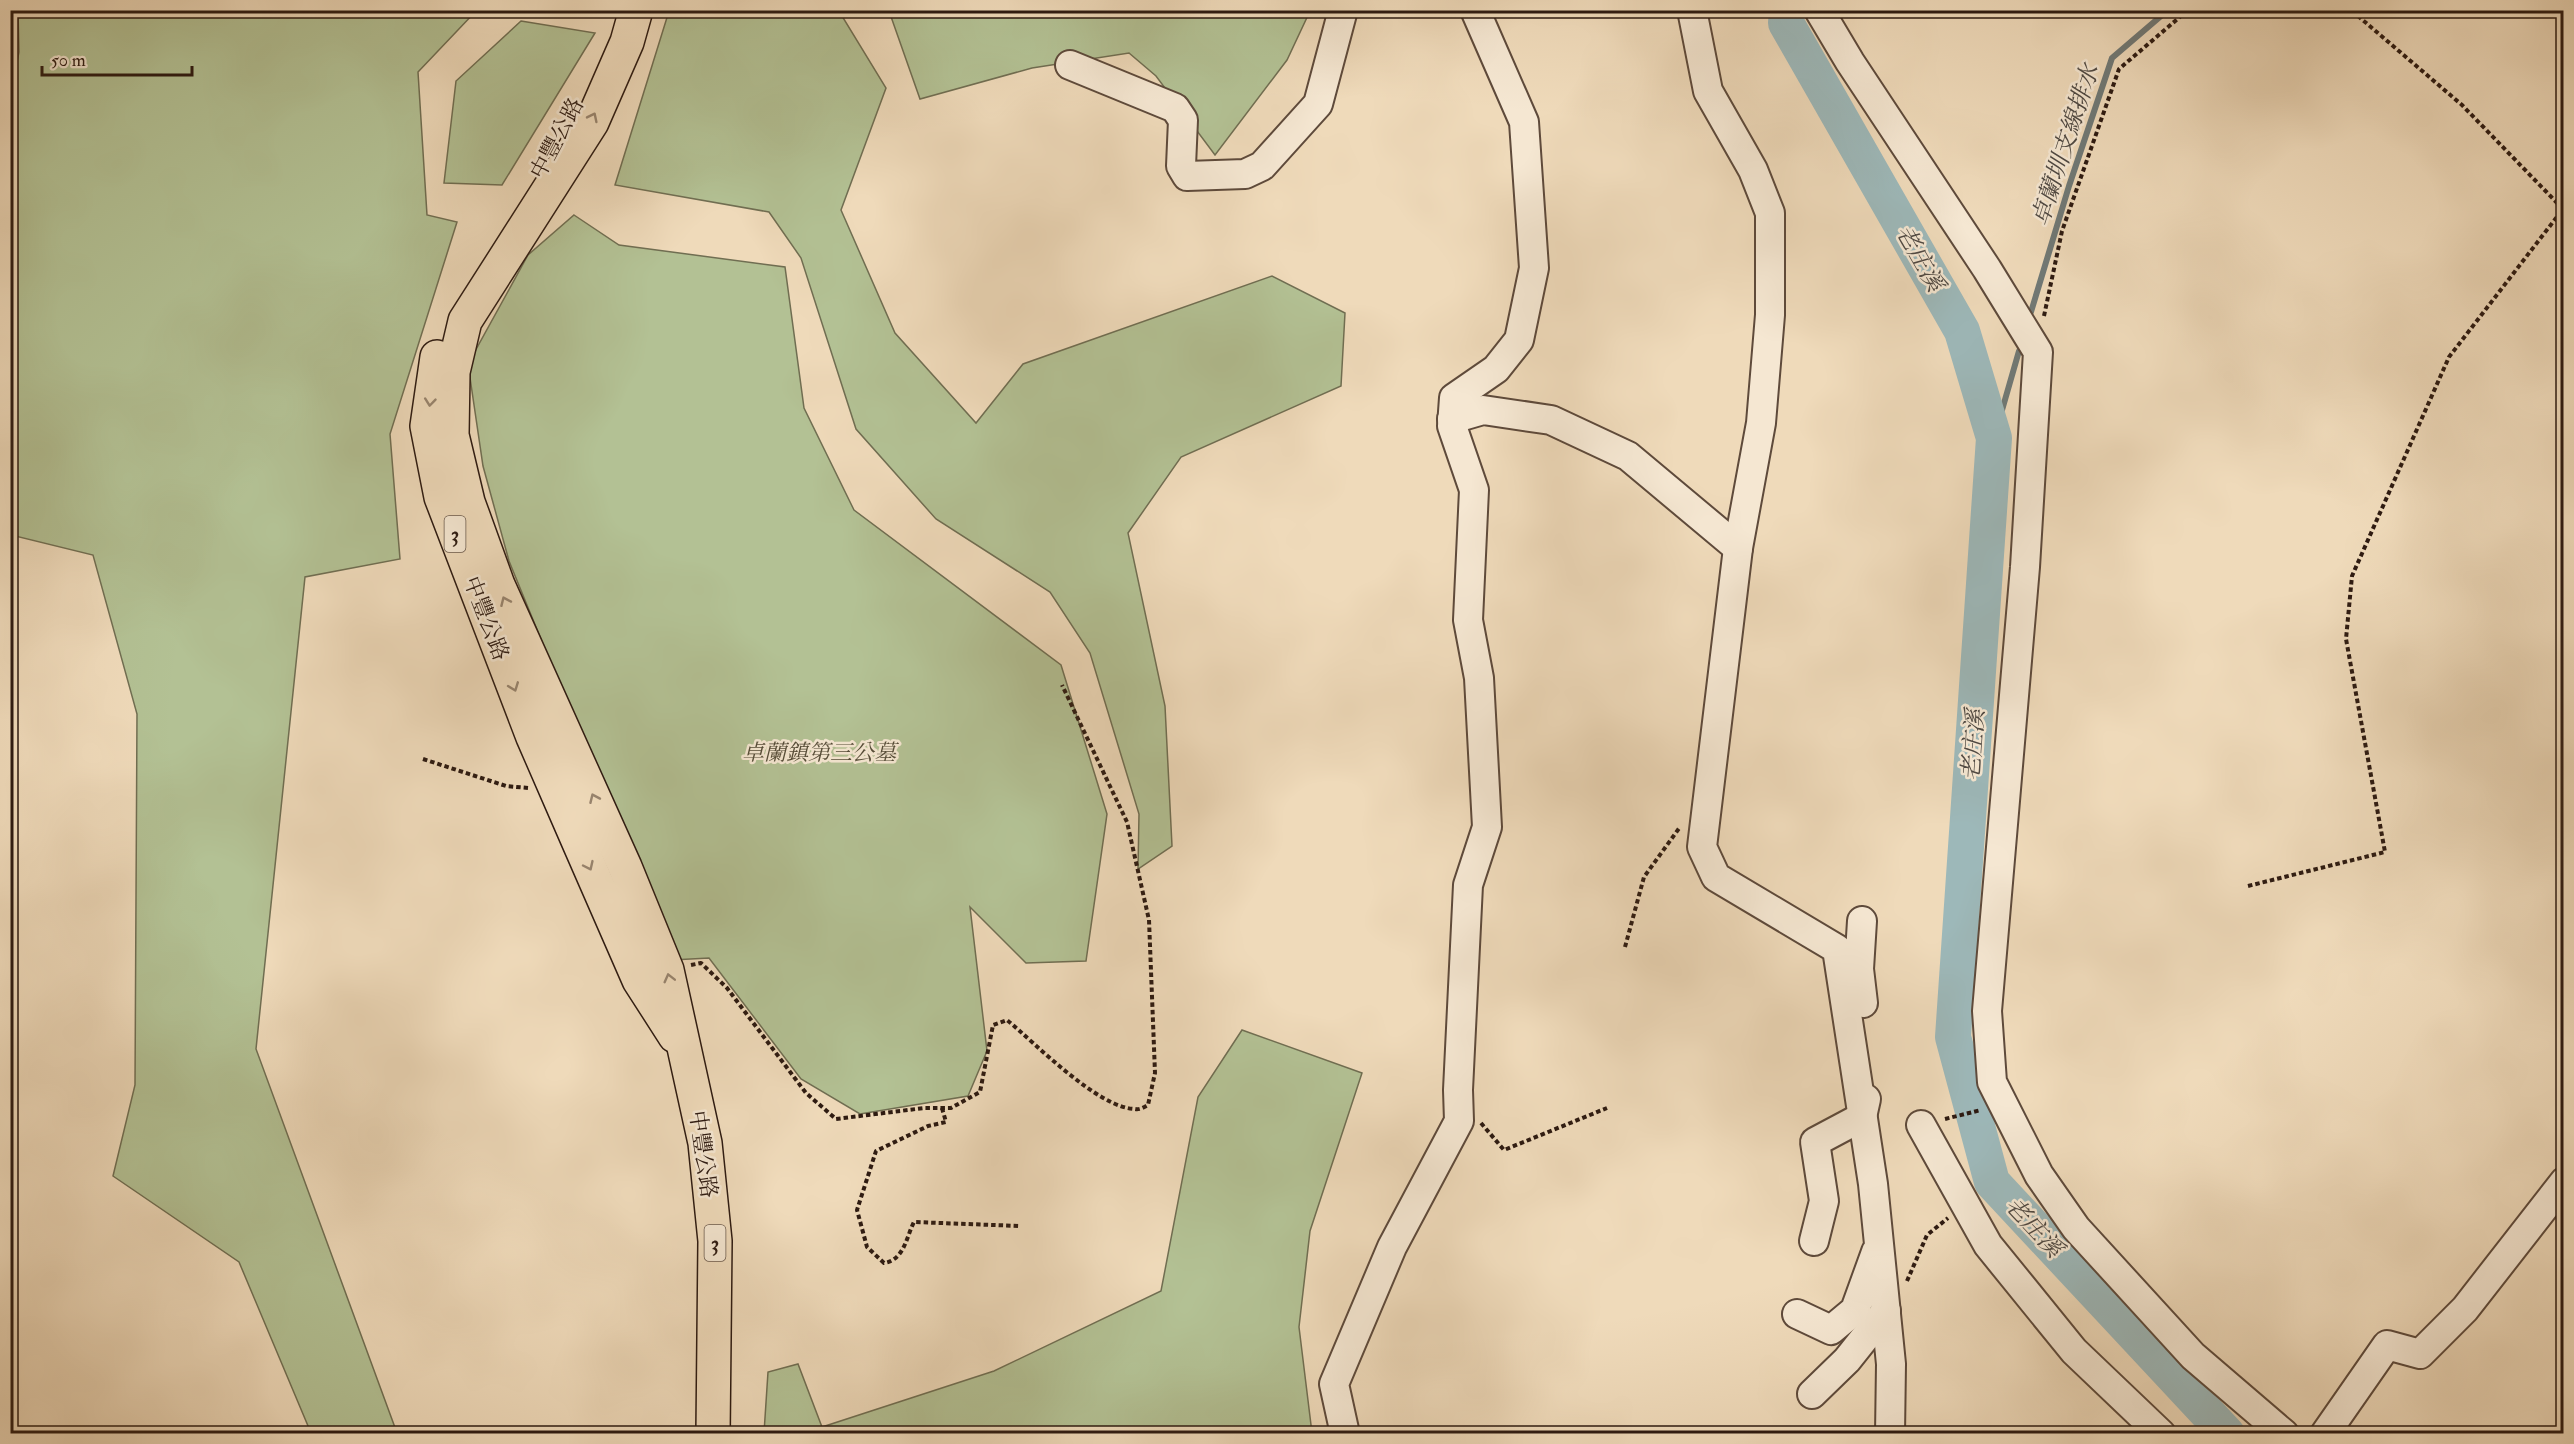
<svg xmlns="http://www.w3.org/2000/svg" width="2574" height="1444" viewBox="0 0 2574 1444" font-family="'IM FELL Double Pica','Noto Serif TC',serif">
  <rect width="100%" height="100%" fill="#efdaba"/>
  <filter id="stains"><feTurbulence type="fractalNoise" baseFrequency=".00333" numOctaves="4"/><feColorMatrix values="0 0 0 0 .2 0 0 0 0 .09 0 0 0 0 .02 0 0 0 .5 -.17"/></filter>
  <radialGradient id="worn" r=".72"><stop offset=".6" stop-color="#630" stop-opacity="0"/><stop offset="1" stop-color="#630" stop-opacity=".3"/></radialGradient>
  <!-- green -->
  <g fill="#b3c194" stroke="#706e52" stroke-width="1.5">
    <path d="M18,11H476L418,72L427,215L457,222L390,434L400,559L305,577L256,1049L397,1433H311L239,1262L113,1176L135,1085L137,714L93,555L11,535L10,97L19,52Z"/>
    <path d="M669,11H839L886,88L841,210L895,333L976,423L1023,364L1272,276L1345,313L1341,386L1181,457L1128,533L1165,706L1172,846L1138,869L1139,814L1090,653L1050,592L936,519L856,429L801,258L769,212L615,185Z"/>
    <path d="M889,11H1310L1287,60L1215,155L1156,76L1129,53L1032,68L920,99Z"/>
    <path d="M521,21L595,33L502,185L444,183L456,81Z"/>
    <path d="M574,215L619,245L785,267L804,408L854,510L1061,665L1107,814L1086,961L1026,963L970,907L987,1051L968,1096L860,1114L801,1079L709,958L672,960L509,561L483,466L468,364L528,255Z"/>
    <path d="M1242,1030L1362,1073L1310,1231L1299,1327L1312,1433H764L768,1372L798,1364L822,1427L994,1371L1161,1291L1198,1097Z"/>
  </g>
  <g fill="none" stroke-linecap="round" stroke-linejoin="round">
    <!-- stream -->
    <g stroke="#707976" stroke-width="6">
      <path d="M2031,312L2069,186L2112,58L2168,10"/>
      <path d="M1994,438L2019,351"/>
    </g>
    <!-- river -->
    <path stroke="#9db8b9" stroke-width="36" d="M1787,10L1786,23L1962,331L1994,438L1953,1037L1992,1182L2227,1434"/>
    <defs>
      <g id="minor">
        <path d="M1692,10L1708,91L1753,170L1770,213V315L1761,423L1738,548L1702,847L1716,877L1837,949L1873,1184L1891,1364L1890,1434"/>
        <path d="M1819,10L1850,62L1987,269L2038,352L2025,567L1987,1011L1992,1082L2039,1175L2076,1228L2193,1356L2284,1434"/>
        <path d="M1070,65L1175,108L1183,120L1181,166L1187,176L1245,174L1262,166L1318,104L1343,10"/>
        <path d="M1452,419L1483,410L1551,420L1628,456L1738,548"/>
        <path d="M1862,921L1859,969L1863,1003"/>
        <path d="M1921,1125L1988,1245L2074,1351L2161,1434"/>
        <path d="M1814,1241L1824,1201L1815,1142L1862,1117L1866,1099"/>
        <path d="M1797,1314L1831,1330L1855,1310L1876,1252"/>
        <path d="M1812,1394L1847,1360L1886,1311"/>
        <path d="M1345,1434L1334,1384L1392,1247L1459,1121L1458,1090L1468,885L1487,827L1479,678L1468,620L1474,490L1452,426L1454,398L1496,369L1519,340L1534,268L1524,122L1475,10"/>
        <path d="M2325,1434L2387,1345L2420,1354L2465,1309L2564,1182"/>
      </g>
      <g id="major">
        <path d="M636,10L627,42L592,122L465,321L453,372L452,435L468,502L498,585L625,867L667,970L705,1143L715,1241L713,1434"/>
        <path d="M437,357L427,426L441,497L533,737L580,845L639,980L675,1036"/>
      </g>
    </defs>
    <!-- minor casing -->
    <use href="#minor" stroke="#5e4a3b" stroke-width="32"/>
    <!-- major casing -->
    <use href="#major" stroke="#2d1a11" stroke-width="36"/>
    <!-- path -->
    <g stroke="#2d1a11" stroke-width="4" stroke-dasharray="4.5 3" stroke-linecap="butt">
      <path d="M2044,316L2062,231L2119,69L2188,10"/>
      <path d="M423,759L506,786L528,788"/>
      <path d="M2248,886L2385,852L2346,639L2352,576L2449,357L2563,209L2462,105L2351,10"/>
      <path d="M1625,947L1644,877L1680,827"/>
      <path d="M691,965L701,963L727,988L806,1093L836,1119L924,1108H951L980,1092L993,1025L1007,1020C1036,1044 1098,1108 1135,1109C1140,1110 1144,1107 1148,1105L1155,1073L1149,920L1127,822L1062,685"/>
      <path d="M942,1108L946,1122L928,1126L876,1151L857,1210L867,1247L884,1263C904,1260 906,1238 914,1222L1020,1226"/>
      <path d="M1945,1119L1981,1110"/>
      <path d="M1481,1123L1504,1150L1607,1108"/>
      <path d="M1907,1281L1927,1235L1948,1218"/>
    </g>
    <!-- minor -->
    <use href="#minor" stroke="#f5e7d2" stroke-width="28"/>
    <!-- major -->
    <use href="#major" stroke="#efdaba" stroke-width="33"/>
  </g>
  <!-- one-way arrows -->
  <defs><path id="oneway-chevron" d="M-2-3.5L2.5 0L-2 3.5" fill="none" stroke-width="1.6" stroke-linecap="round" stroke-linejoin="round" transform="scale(1.5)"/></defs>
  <g stroke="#98846e">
    <use href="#oneway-chevron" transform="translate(593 117) rotate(-64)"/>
    <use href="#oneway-chevron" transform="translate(430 402) rotate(96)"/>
    <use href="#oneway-chevron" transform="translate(505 601) rotate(-114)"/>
    <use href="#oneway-chevron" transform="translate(514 687) rotate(69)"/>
    <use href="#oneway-chevron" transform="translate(594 798) rotate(-114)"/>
    <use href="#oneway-chevron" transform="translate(589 866) rotate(65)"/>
    <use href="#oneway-chevron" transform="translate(669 978) rotate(-104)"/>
  </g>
  <g text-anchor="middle" stroke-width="5" stroke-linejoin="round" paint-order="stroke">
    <!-- shield labels -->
    <g fill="#f5e7d2" stroke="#69584b" stroke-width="1.5">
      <rect x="444.5" y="516" width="21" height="36" rx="4.5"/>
      <rect x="704.5" y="1225" width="21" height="36" rx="4.5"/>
    </g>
    <g font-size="21" font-weight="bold" fill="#2d1a11">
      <text x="455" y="541">3</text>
      <text x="715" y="1250">3</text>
    </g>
    <!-- street labels -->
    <g font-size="22" fill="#2d1a11" stroke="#f5e7d2">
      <text transform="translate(556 138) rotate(-62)" y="8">中豐公路</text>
      <text transform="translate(487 618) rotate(69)" y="8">中豐公路</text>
      <text transform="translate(704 1154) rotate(82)" y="8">中豐公路</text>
    </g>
    <!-- park labels -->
    <g font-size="22" font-style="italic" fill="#554c38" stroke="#f5e7d2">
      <text x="819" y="760">卓蘭鎮第三公墓</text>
    </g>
    <!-- water labels -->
    <g font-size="24" font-style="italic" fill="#4f4943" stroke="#f5e7d2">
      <text transform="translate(2065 145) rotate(-72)" y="8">卓蘭圳支線排水</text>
      <text transform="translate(1920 258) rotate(60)" y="8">老庄溪</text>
      <text transform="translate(1973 745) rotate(-86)" y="8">老庄溪</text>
      <text transform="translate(2034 1227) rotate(47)" y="8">老庄溪</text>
    </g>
  </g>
  <!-- margin -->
  <rect width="2574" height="1444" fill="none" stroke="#efdaba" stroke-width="36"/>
  <rect x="12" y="12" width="2550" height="1420" fill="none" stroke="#2d1a11" stroke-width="3"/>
  <rect x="18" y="18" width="2538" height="1408" fill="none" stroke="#2d1a11" stroke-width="1.5"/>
  <!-- scale -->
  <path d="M42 66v9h150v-9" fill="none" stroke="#2d1a11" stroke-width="3"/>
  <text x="51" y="66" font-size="18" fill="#2d1a11" stroke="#f5e7d2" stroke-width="4.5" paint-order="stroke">50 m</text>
  <rect width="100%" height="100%" filter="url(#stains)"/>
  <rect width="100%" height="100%" fill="url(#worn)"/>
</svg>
